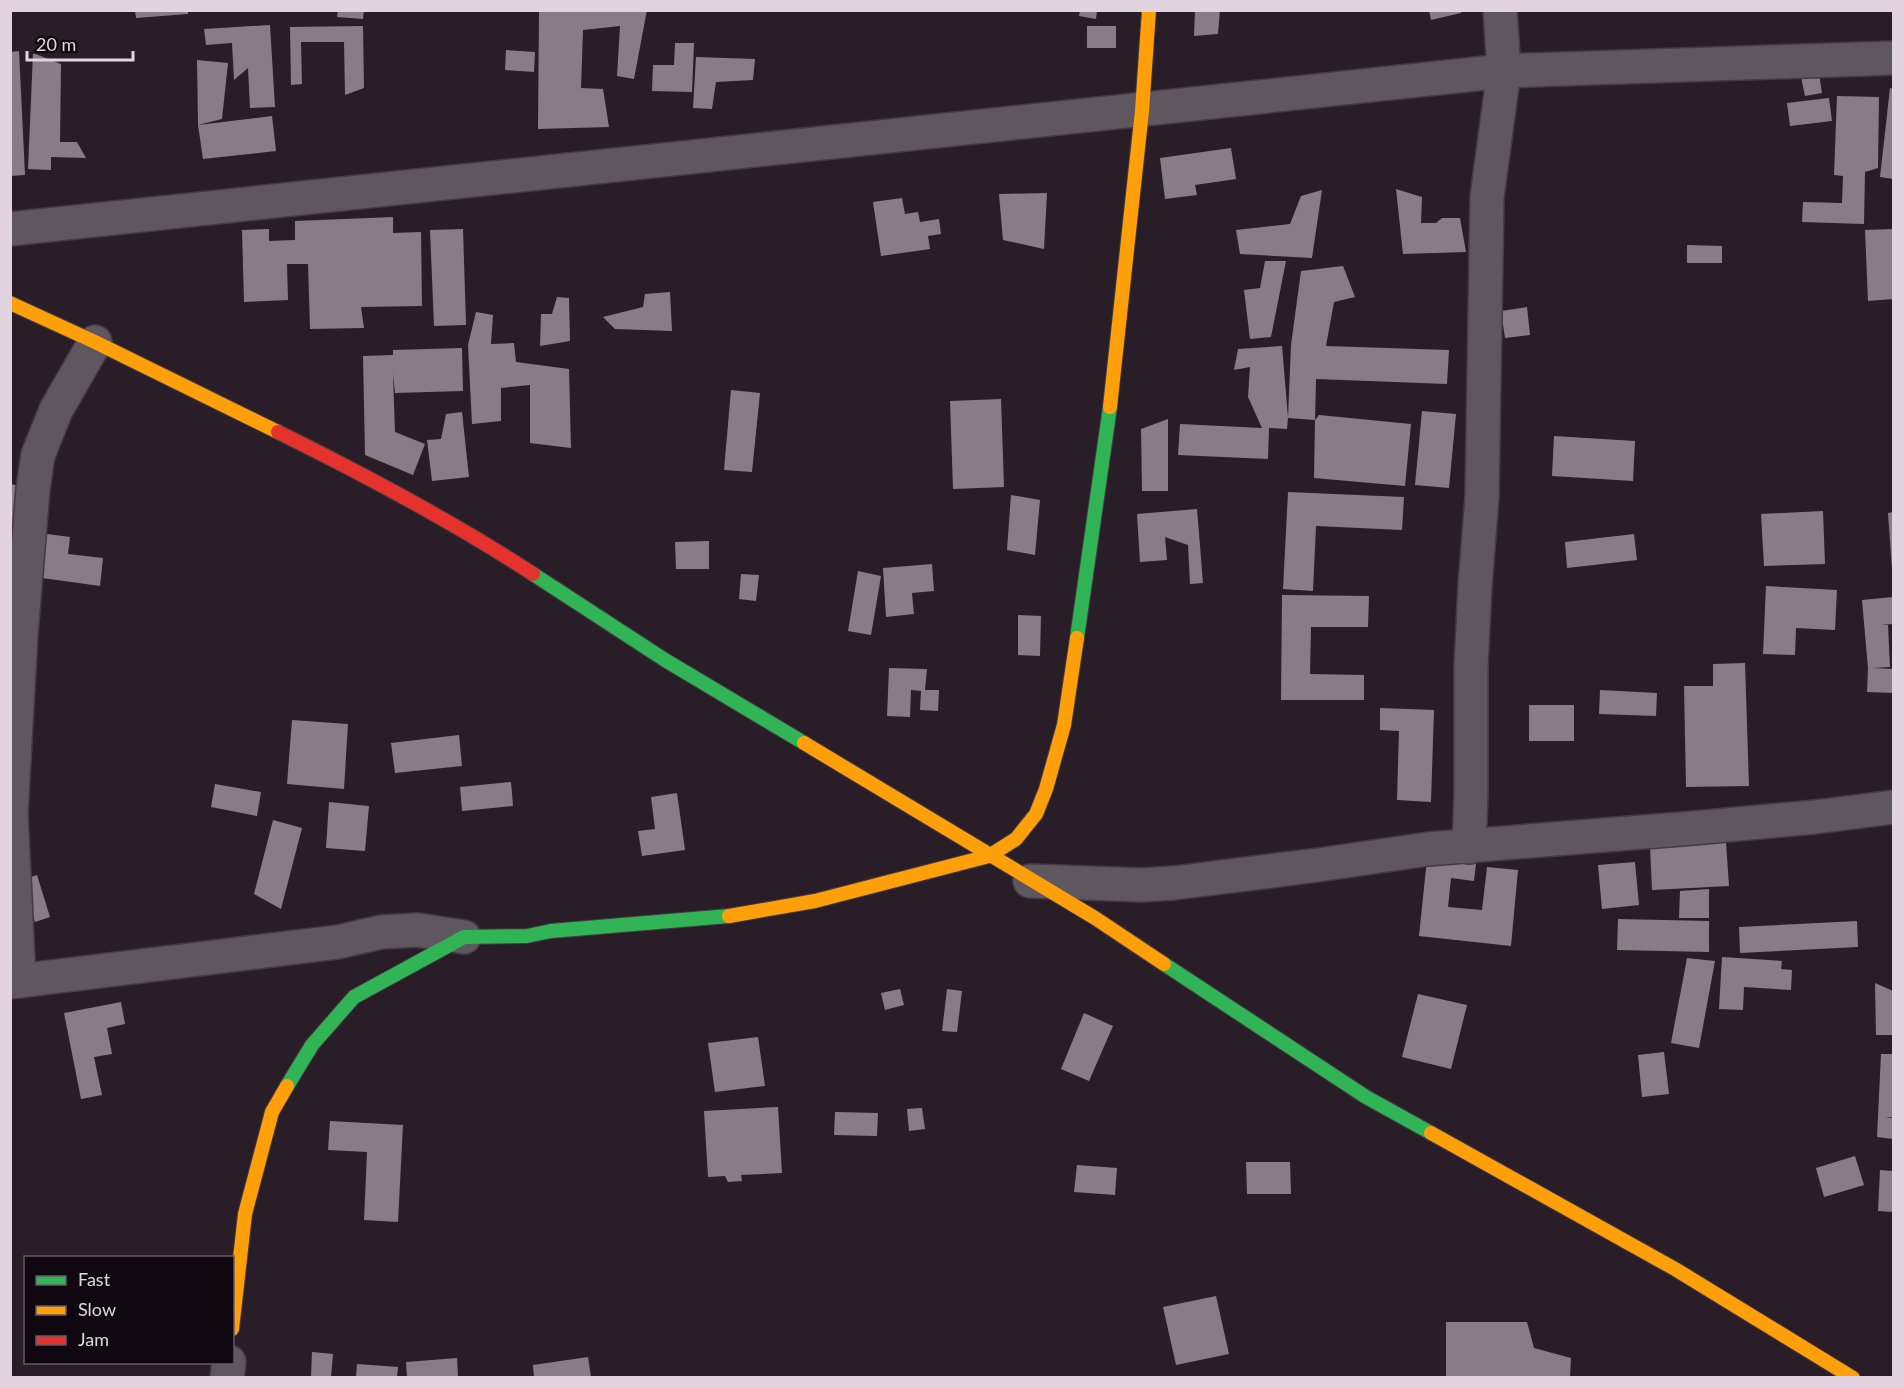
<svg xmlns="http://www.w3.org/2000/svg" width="1904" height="1388" viewBox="0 0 1904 1388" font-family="Lato,sans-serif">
  <rect width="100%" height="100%" fill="#291e28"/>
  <!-- building -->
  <g fill="#887d87">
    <path d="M135,10H188V14L136,18Z"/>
    <path d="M338,10H364L363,19L337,17Z"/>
    <path d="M539,10H647L634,79L617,76L620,26L583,30L581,88L603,89L609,127L538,129Z"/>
    <path d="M1080,10H1097L1096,19L1079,16Z"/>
    <path d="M1195,10H1220L1218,34L1194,36Z"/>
    <path d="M1429,10H1460L1461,13L1431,20Z"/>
    <path d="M270,25L275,107L250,108L248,68L234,80L232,43L206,45L204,29Z"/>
    <path d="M363,26L364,88L345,95L344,42H301L302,84L291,85L290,27Z"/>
    <rect x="1087" y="26" width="29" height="22"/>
    <path d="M675,43H694L692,92L652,91L653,65H674Z"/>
    <path d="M506,50L535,52L534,72L505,70Z"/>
    <path d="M19,51L25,175L10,176V52Z"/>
    <path d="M33,53L61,64L60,142H77L86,158L51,157V170L28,169Z"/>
    <path d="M696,57L755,59L753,80L716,82L712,109L693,108Z"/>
    <path d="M197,60L228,63L222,119L198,125Z"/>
    <path d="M1819,74L1822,93L1805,96L1801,77Z"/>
    <path d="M1890,88L1893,89V179L1880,177Z"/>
    <path d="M1837,96L1879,97L1878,168L1865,172L1864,224L1802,222L1803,202L1842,203L1843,176L1834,175Z"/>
    <path d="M1829,98L1832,121L1790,126L1787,103Z"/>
    <path d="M272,116L276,151L203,159L198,125Z"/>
    <path d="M1231,148L1236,179L1195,185L1197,195L1165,199L1160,158Z"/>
    <path d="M1396,189L1422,197L1421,223H1436L1442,218H1460L1466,252L1403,254Z"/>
    <path d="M1322,190L1312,258L1240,254L1236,230L1290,224L1301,196Z"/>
    <path d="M1047,193L1044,249L1003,240L999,194Z"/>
    <path d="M902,198L905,214L918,212L920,222L939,219L941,234L928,236L930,249L881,256L873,202Z"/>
    <path d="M393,217V233L421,232L422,306L361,307L364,328L310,329L308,264H287L288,300L244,302L242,230L269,229V241L295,240V221Z"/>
    <path d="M463,229L466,325L434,326L430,230Z"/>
    <path d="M1893,229V299L1868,301L1865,230Z"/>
    <path d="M1687,245L1722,246V263H1687Z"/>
    <path d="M1265,261H1286L1271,337L1250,339L1244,290L1260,288Z"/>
    <path d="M1343,266L1355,297L1334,302L1326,346L1449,350L1447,384L1316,379L1315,420L1288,418L1287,429L1269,428L1268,459L1178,455L1180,424L1262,428L1248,397L1250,367L1234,370L1238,349L1282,346L1288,418L1291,345L1301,271Z"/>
    <path d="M670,292L672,331L615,329L603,317L643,307L645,294Z"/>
    <path d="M557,297L569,298L570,341L540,346L541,314H552Z"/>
    <path d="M1527,307L1530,335L1505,338L1501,311Z"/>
    <path d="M476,312L493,315L491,344L514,343L516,362L569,369L571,448L530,443V385L501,388V421L472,424L468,345Z"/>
    <path d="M462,348L463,391L395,393L393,373L395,432L425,444L413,475L365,455L363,356L393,355V350Z"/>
    <path d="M731,390L760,393L752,472L724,470Z"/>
    <path d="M1001,399L1004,487L953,489L950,401Z"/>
    <path d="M1422,411L1456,414L1449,488L1415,485Z"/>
    <path d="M462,412L469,477L432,481L427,440L441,439L446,414Z"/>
    <path d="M1319,415L1411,424L1405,486L1314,478L1315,420Z"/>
    <path d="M1168,419V491H1142L1141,429Z"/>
    <path d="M1554,436L1635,441L1633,481L1552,476Z"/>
    <path d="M10,484L26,487L10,573Z"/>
    <path d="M1288,492L1404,497L1402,530L1316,526L1313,591L1283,589Z"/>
    <path d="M1011,495L1040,500L1035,555L1007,550Z"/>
    <path d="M1197,509L1203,583L1190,584L1188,545L1165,537L1167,560L1140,562L1137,514Z"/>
    <path d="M1823,511L1825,564L1764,566L1761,514Z"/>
    <path d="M1893,512V569H1892L1888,513Z"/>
    <path d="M40,533L70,537L68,554L103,558L100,586L35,577Z"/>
    <path d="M1634,534L1637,560L1567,568L1565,542Z"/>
    <path d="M709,541V569H676L675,542Z"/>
    <path d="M932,564L934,591L912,593L914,614L886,617L883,568Z"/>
    <path d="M858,571L881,576L871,635L848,631Z"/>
    <path d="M741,574L759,575L756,601L739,599Z"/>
    <path d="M1766,586L1837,590L1835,630L1796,628L1795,655L1763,654Z"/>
    <path d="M1282,595L1369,596L1368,627H1311L1310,674L1364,675V700H1281Z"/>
    <path d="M1893,597V624L1880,625H1888L1890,667L1872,668L1893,669V693L1867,692L1868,668L1862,600Z"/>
    <path d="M1018,615L1041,616L1040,656L1018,655Z"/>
    <path d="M1745,663L1749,786L1686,787L1684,686H1713V664Z"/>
    <path d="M889,668L927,669L925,690H939L938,711L920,710L921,691L911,690L910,717L887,716Z"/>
    <path d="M1600,690L1657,693L1656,716L1599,714Z"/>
    <rect x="1529" y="705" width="45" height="36"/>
    <path d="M1380,708L1434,710L1431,802L1397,800L1399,731L1380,730Z"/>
    <path d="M292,720L348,724L344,789L287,784Z"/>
    <path d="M459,735L462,766L395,773L391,743Z"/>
    <path d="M511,782L513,806L462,811L460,787Z"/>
    <path d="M215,784L261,792L257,816L211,807Z"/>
    <path d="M677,793L685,850L642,856L638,831L655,829L651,797Z"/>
    <path d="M329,802L369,806L365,851L326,848Z"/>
    <path d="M273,820L302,828L281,909L254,894Z"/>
    <path d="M1726,842L1729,886L1652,890L1650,846Z"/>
    <path d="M1428,849L1477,854L1474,881L1451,878L1448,907L1482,910L1487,867L1518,870L1511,946L1419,936Z"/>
    <path d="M1635,862L1639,905L1602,909L1598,865Z"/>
    <path d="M37,875L50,917L35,922L22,880Z"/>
    <path d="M1709,889V918H1679L1680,891Z"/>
    <path d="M1618,919L1709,921V952L1617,950Z"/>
    <path d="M1857,921L1858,947L1740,953L1739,927Z"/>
    <path d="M1722,957L1782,961L1781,969L1792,970L1791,990L1744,987L1743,1010L1719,1009Z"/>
    <path d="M1687,958L1715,961L1699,1048L1671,1043Z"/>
    <path d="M1875,983L1893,991V1035H1876Z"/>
    <path d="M900,989L904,1005L885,1010L881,993Z"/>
    <path d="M947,989L962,991L957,1032L942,1031Z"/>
    <path d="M1418,994L1467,1005L1451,1069L1402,1057Z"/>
    <path d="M121,1002L125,1024L107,1028L112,1054L94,1057L102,1095L81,1099L64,1013Z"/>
    <path d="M1084,1013L1113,1026L1089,1081L1061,1069Z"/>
    <path d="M758,1037L765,1086L715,1092L708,1043Z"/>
    <path d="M1664,1052L1669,1094L1642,1097L1638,1055Z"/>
    <path d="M1881,1054H1893V1117H1885L1893,1118V1139L1877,1137Z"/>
    <path d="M778,1107L782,1173L741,1175L742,1181L728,1182L725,1176L708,1177L704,1111Z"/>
    <path d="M922,1108L925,1129L909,1131L907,1109Z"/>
    <path d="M835,1112L878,1113L877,1136L834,1135Z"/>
    <path d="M330,1121L403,1125L398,1222L364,1220L367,1152L328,1150Z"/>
    <path d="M1855,1156L1864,1185L1824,1197L1816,1168Z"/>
    <path d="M1246,1162H1290L1291,1194H1247Z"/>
    <path d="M1077,1165L1117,1168L1115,1195L1074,1192Z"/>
    <path d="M1880,1170L1893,1171V1212L1878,1211Z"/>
    <path d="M1216,1296L1229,1354L1176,1365L1163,1307Z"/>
    <path d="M1446,1322H1527L1534,1348L1571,1358L1570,1377H1446Z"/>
    <path d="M312,1352L333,1354L331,1377H311Z"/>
    <path d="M588,1357L591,1377H534L533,1365Z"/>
    <path d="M457,1358L458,1377H407L406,1362Z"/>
    <path d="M357,1364L398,1367L397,1377H356Z"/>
  </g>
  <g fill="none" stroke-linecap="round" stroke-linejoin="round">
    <defs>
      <g id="street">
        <path d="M10,229L1504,71L1894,58"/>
        <path d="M1469,847L1471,794V666L1475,586L1482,497L1487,197L1504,71L1500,10"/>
        <path d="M1030,881L1142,885L1174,883L1318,865L1428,849L1694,828L1815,817L1894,807"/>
        <path d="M19,981L11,813L21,634L33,489L38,455L56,410L95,342"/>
        <path d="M10,982L338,942L381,932L418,930L464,937"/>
        <path d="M227,1378L229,1362"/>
      </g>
      <g id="fast">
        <path d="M533,574L665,660L804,743"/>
        <path d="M1077,638L1110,407"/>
        <path d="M1164,964L1366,1097L1431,1133"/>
        <path d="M287,1086L312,1045L354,997L464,937L527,936L551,931L729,916"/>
      </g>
      <g id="slow">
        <path d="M10,303L95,342L278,432"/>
        <path d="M1110,407L1142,111L1149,10"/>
        <path d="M804,743L1095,918L1164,964"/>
        <path d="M729,916L815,901L989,856L1016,839L1036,814L1046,789L1064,725L1077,638"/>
        <path d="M1431,1133L1675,1269L1853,1378"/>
        <path d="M232,1329L245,1214L272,1112L287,1086"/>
      </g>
      <path id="jam" d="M278,432C365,475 452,521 533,574"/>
    </defs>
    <!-- street casing -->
    <use href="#street" stroke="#433a42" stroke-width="36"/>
    <!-- fast casing -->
    <use href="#fast" stroke="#433a42" stroke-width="16"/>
    <!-- slow casing -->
    <use href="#slow" stroke="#433a42" stroke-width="16"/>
    <!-- jam casing -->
    <use href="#jam" stroke="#433a42" stroke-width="16"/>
    <!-- street -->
    <use href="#street" stroke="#5f575f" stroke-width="33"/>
    <!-- fast -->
    <use href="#fast" stroke="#30b455" stroke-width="14"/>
    <!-- slow -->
    <use href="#slow" stroke="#ff9f0a" stroke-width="14"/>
    <!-- jam -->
    <use href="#jam" stroke="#e5322d" stroke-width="14"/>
  </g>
  <!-- border -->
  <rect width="1904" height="1388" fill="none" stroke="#e1d4e0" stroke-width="24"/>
  <!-- legend -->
  <rect x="24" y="1256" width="210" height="108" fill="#100810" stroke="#645a63" stroke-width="1.5"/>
  <rect x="36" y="1276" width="30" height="9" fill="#30b455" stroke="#645a63" stroke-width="1.5"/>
  <text x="78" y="1286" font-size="18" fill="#e1d4e0">Fast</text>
  <rect x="36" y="1306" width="30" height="9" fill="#ff9f0a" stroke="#645a63" stroke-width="1.5"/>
  <text x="78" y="1316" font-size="18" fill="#e1d4e0">Slow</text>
  <rect x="36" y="1336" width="30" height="9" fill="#e5322d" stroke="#645a63" stroke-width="1.5"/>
  <text x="78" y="1346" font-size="18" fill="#e1d4e0">Jam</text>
  <!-- scale -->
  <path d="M27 51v9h106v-9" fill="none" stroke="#e1d4e0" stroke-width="3"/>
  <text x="36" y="51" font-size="18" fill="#e1d4e0" stroke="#100810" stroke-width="4.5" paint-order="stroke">20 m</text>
</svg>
